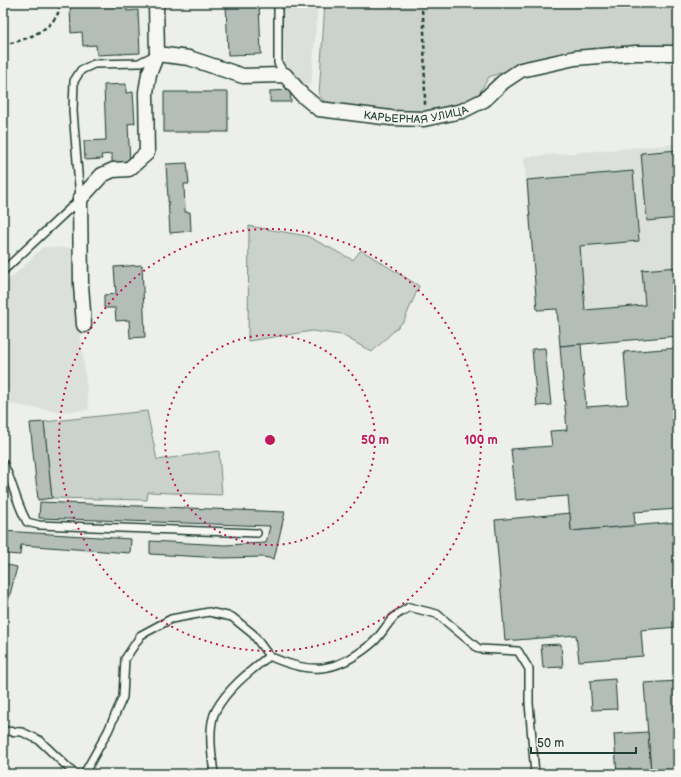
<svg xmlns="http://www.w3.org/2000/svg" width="681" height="777" viewBox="0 0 681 777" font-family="'Balsamiq Sans',sans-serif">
  <rect width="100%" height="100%" fill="#edefea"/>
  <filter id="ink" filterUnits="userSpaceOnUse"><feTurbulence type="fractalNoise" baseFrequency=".025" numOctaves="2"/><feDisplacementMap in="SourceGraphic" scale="8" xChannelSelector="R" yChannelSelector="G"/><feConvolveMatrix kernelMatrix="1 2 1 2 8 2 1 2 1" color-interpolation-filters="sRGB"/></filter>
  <g filter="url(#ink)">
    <!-- built -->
    <g fill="#dce0db">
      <path d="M282,3H318L311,85L301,84L285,65Z"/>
      <path d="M678,144V336L560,346L557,309L537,310L524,157Z"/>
      <path d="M43,247L71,248L89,410L62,412L3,403V286Z"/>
    </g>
    <!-- green -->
    <g fill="#cbd2cc" stroke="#758880">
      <path d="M325,3H678V47H609L528,63L489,77L475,100L440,112H410L328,106L319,95Z"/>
      <path d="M249,226L307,236L353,260L361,250L419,286L404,321L372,352L342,335L312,331L248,341Z"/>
      <path d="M147,411L157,460L219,451L222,495L148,492L147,500L52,498L44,422Z"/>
    </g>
    <!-- building -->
    <g fill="#b4bdb8" stroke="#1f3d34">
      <path d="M226,3H259L261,54L228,55Z"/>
      <path d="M127,4V11L138,10L140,53L97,55L96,45L83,46L82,32L71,33L70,6Z"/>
      <path d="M126,84V93L133,92L135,123L128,124L130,163L112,164V154L101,155L102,159L85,160L84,141L106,140L104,85Z"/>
      <path d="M290,90L291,102H270V91Z"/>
      <rect x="164" y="92" width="64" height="40"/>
      <path d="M678,150V218L647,221L641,153Z"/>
      <path d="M187,163L189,184H184L185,212H190L191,231L170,233L166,164Z"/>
      <path d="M633,171L639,241L580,246L585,310L645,305L642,270L678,267V336L560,346L557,309L537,310L527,180Z"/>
      <path d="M142,265L145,337L130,338L129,320L116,321L115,308H104V295L116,294L114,267Z"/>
      <path d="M581,344L586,407L628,404L624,352L678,348V466H676L678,509L634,512L635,526L571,531L568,496L516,500L511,449L552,446L550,431L567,430L560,346Z"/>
      <path d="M545,348L551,405L537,406L532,349Z"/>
      <path d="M44,422L52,498L38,500L30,423Z"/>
      <path d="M40,502L285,512L274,559L263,557L223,558L150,554V541L225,545L266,543L270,526L39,518Z"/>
      <path d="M570,513L571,531L678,522V627L641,630L643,656L579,661L576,635L505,641L495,520Z"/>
      <path d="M3,531L131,539L130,553L21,545L20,555L7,554L8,544H3Z"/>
      <path d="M3,564L17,567L3,622Z"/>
      <path d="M561,644L563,667L543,668L541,645Z"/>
      <path d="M615,679L617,709L592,710L590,681Z"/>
      <path d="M678,681V774H651L644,683Z"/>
      <path d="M648,732L651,774H617L614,734Z"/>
    </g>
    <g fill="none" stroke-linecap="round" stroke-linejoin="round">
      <defs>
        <g id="service">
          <path d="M278,3V63L285,75"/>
          <path d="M3,271L80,199L73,111L74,81L81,70L94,64L139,63L155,55"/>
          <path d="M3,463C13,482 16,503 27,522L39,525L257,533"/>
          <path d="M3,731L22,732L39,740L75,774"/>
          <path d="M84,774L108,731L123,697L125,659L141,635L171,619L209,612L232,617L253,634L269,656"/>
          <path d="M214,774C212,757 207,726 216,710C228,688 249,672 269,656C309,674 334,674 370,645C380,638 385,626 394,617C398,613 404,611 409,607L437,614L479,649L518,651L529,669V703L535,774"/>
        </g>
        <g id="minor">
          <path id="s1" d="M157,54L189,58L243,76L285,75L302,95L319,109L391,118L424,119L462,111L484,100L503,82L521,70L575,58L636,53H678"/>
          <path d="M84,325L81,285L80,199L102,175L113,170L129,169L147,153L146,92L149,74L157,54L156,3"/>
        </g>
      </defs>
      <!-- service casing -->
      <use href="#service" stroke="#1f3d34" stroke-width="10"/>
      <!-- minor casing -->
      <use href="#minor" stroke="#1f3d34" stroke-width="17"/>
      <!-- path -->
      <g stroke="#1f3d34" stroke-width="2.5" stroke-dasharray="4 3" stroke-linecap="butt">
        <path d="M421,3L424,25L425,106"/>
        <path d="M3,44C20,43 49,31 57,15C59,12 60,7 61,3"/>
      </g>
      <!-- service -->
      <use href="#service" stroke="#f6f6f2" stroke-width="7"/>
      <!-- minor -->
      <use href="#minor" stroke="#f6f6f2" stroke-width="14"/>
    </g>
  </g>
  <!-- distance rings -->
  <g fill="none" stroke="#c2185b" stroke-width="2" stroke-dasharray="2 4">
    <circle cx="270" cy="440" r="105"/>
    <circle cx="270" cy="440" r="211"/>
  </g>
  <g text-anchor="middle" stroke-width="3" stroke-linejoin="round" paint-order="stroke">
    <!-- street labels -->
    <g font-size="11" fill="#1f3d34" stroke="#f6f6f2">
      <text dy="4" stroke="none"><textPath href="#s1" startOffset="277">КАРЬЕРНАЯ УЛИЦА</textPath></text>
    </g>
  </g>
  <circle cx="270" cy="440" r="6" fill="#c2185b" stroke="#f6f6f2" stroke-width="2"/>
  <g font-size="12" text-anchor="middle" font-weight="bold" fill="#c2185b" stroke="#f6f6f2" stroke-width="3" stroke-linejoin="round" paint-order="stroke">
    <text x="375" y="444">50 m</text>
    <text x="481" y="444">100 m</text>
  </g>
  <!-- margin -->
  <rect width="681" height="777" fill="none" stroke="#f6f6f2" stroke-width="16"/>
  <rect x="8" y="8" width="665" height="761" fill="none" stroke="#1f3d34" stroke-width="1.5" filter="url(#ink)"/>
  <!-- scale -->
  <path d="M531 747v6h105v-6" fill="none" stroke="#1f3d34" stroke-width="2"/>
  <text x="537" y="747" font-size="12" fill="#1f3d34" stroke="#f6f6f2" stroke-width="3" paint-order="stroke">50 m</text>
</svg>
